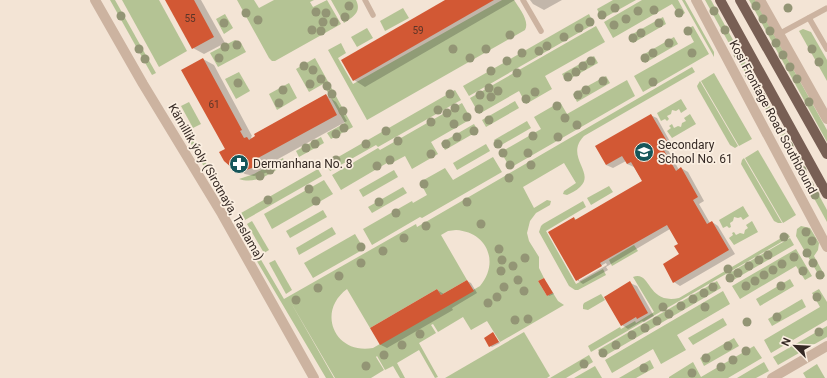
<svg xmlns="http://www.w3.org/2000/svg" width="827" height="378" viewBox="0 0 827 378" font-family="Roboto,sans-serif">
  <rect width="100%" height="100%" fill="#f3e4d5"/>
  <!-- green -->
  <g fill="#b4c394" fill-rule="evenodd">
    <path d="M110,0H115L156,73L152,75Z"/>
    <path d="M122,0H159L187,51L159,67Z"/>
    <path d="M237,0H254L259,8L274,0H314L310,2L313,7L327,0L341,24L275,61H272L269,58Z"/>
    <path d="M331,0H356C362,12 353,17 344,23Z"/>
    <path d="M502,0H514C519,8 530,21 525,30L367,120L328,50L341,43L346,53L338,58L353,84Z"/>
    <path d="M613,0H636L602,19L597,9Z"/>
    <path d="M642,0H678L685,13L680,16L672,4L613,38L604,22Z"/>
    <path d="M682,0H685L714,52V57Z"/>
    <path d="M705,0H711L781,127L777,130Z"/>
    <path d="M749,0H755L827,130V142Z"/>
    <path d="M403,8L409,18L385,31L380,21Z"/>
    <path d="M225,14L233,28L224,34L216,19Z"/>
    <path d="M589,14L594,24L469,96L463,86Z"/>
    <path d="M663,17L666,24L633,43L629,36Z"/>
    <path d="M596,26L605,42L545,76L552,89L526,104L519,91L479,114L470,98Z"/>
    <path d="M693,26L709,54L643,92L634,76L694,42L687,29Z"/>
    <path d="M367,28L373,38L357,47L351,37Z"/>
    <path d="M803,29L811,32L827,60V81L799,31Z"/>
    <path d="M674,37L678,44L645,63L641,56Z"/>
    <path d="M235,40L241,43L246,52L218,67L210,53Z"/>
    <path d="M594,56L598,63L566,81L562,74Z"/>
    <path d="M315,58L353,127L331,139L327,133L345,123L323,84L309,92L296,69Z"/>
    <path d="M692,67L695,72L584,136C564,157 596,172 580,187C576,191 571,193 567,195L563,194L564,191L576,183L564,163L523,187L534,208L547,200L551,201L550,205L536,213L530,221L527,233L529,241L539,257V268L544,278L538,281L547,296L553,293L558,301L564,305L500,342L487,321L471,330L463,317L438,332L433,324L431,325L436,333L419,343L438,377L435,378L419,350L397,363L405,378H400L393,366L385,370L377,356L376,357L384,370L371,378H335L290,301L334,378H326L239,231L243,229L284,299L416,224L417,227ZM456,230C487,232 500,262 480,286L373,348C335,355 316,312 347,289L370,328L437,289L441,295L467,280L441,235L448,231Z"/>
    <path d="M239,72L250,91L236,99L225,79Z"/>
    <path d="M714,73L752,139L739,146L701,81Z"/>
    <path d="M606,76L610,83L577,102L573,94Z"/>
    <path d="M627,80L635,96L510,168L501,152L541,129L534,117L560,102L567,114Z"/>
    <path d="M700,81L738,146L735,148L730,145L698,89L697,86Z"/>
    <path d="M289,83L297,98L277,110L269,94Z"/>
    <path d="M455,90L461,100L378,147L376,145L330,171L326,164Z"/>
    <path d="M681,99L687,109L681,113L679,109L676,111L672,110L671,114L667,116L669,119L667,121L665,119L661,121L657,113Z"/>
    <path d="M515,101L519,108L486,127L482,120Z"/>
    <path d="M189,102L201,124L193,128L181,106Z"/>
    <path d="M462,103L471,119L431,142L438,154L412,169L405,156L388,165L387,163L341,190L332,175L378,148L380,150Z"/>
    <path d="M176,110L214,177L211,179L173,112Z"/>
    <path d="M690,114L696,124L672,138L667,131L671,128L669,126L672,124L674,128L678,126L681,127L682,123L686,121L684,118Z"/>
    <path d="M527,121L531,128L498,147L494,140Z"/>
    <path d="M474,124L478,131L445,150L441,143Z"/>
    <path d="M785,133L827,210V222L780,136Z"/>
    <path d="M321,137L324,143L299,157L296,151Z"/>
    <path d="M486,144L490,151L457,170L453,163Z"/>
    <path d="M758,150L796,215L783,223L745,158Z"/>
    <path d="M493,157L502,172L422,218L420,217L372,245L363,229L412,201L413,203L427,195L420,182L445,168L453,180Z"/>
    <path d="M283,158L286,164C272,172 257,185 239,179L254,174Z"/>
    <path d="M744,158L782,223H778L774,221L741,164L742,160Z"/>
    <path d="M318,169L322,176L245,220L241,213Z"/>
    <path d="M394,170L398,177L363,197L359,190Z"/>
    <path d="M324,180L333,194L272,229L264,214Z"/>
    <path d="M609,186L613,192L591,205L587,198Z"/>
    <path d="M403,187L407,193L372,213L368,207Z"/>
    <path d="M583,201L586,207L546,231L576,284L603,269L606,275L578,290H575L569,286L539,232L541,226L543,224Z"/>
    <path d="M743,206L749,216L743,220L741,217L738,218L734,217L733,221L730,223L731,227L729,228L727,226L723,228L719,220Z"/>
    <path d="M323,210L327,217L290,238L286,231Z"/>
    <path d="M252,221L269,250L264,253L247,224Z"/>
    <path d="M752,221L758,232L734,245L729,238L733,235L732,233L734,232L736,235L740,233L744,234L745,230L748,228L746,225Z"/>
    <path d="M801,226L810,228L819,243L818,250L814,256L825,276L821,279L796,236L797,229Z"/>
    <path d="M332,227L336,234L299,255L296,248Z"/>
    <path d="M355,234L364,249L313,278L304,263Z"/>
    <path d="M788,234L790,237L591,352L588,346L620,327L621,329L635,321L636,323L654,312L633,277C651,270 647,305 679,298Z"/>
    <path d="M790,238L794,245L730,282L726,275Z"/>
    <path d="M634,245L638,251L612,266L609,260Z"/>
    <path d="M796,249L812,276L805,280L796,266L740,299L732,286Z"/>
    <path d="M275,260L292,290L286,294L269,263Z"/>
    <path d="M790,279L794,286L760,306L756,299Z"/>
    <path d="M717,281L721,288L603,357L598,350Z"/>
    <path d="M819,289L827,302V320L771,353L764,340L820,307L812,293Z"/>
    <path d="M723,291L730,304L677,335L686,350L661,364L653,349L612,373L605,360Z"/>
    <path d="M601,294L605,300L588,310L583,309V305L584,303Z"/>
    <path d="M802,299L806,307L772,326L768,319Z"/>
    <path d="M723,318L727,325L693,345L688,338Z"/>
    <path d="M827,326V337L778,365L773,357Z"/>
    <path d="M524,332L550,376L547,378H445Z"/>
    <path d="M734,338L739,346L704,366L700,358Z"/>
    <path d="M754,346L762,358L728,378H669V377L693,362L701,377Z"/>
    <path d="M589,355L593,362L566,378H550Z"/>
    <path d="M650,360L654,368L636,378H619Z"/>
    <path d="M764,362L769,371L756,378H737Z"/>
    <path d="M817,364L825,378H806L803,373Z"/>
    <path d="M595,366L602,378H574Z"/>
  </g>
  <!-- shadow -->
  <g fill="#0003" fill-rule="evenodd">
    <path d="M167,0H201L225,43L204,54L193,48Z"/>
    <path d="M447,0H515L365,87L354,80L343,60Z"/>
    <path d="M530,0H562L544,10L533,4Z"/>
    <path d="M203,59L214,65L252,136L251,137L252,139L326,95L336,102L347,121L269,164L272,170L263,174L254,176L245,174L233,167L226,149Z"/>
    <path d="M650,115L657,118L673,147L668,150L679,170L681,168L688,172L704,201L699,204L710,223L712,222L718,226L735,254L680,286L674,282L680,255L679,244L670,229L606,267L608,270L583,284L577,280L550,232L574,218L577,220L643,182L634,167L627,164L626,161L613,168L606,165ZM606,263L607,265L579,281V278Z"/>
    <path d="M544,279L554,294L549,296L548,295Z"/>
    <path d="M467,281L471,283L477,293L452,308L453,310L387,348L381,345L372,329L437,290L444,294Z"/>
    <path d="M630,283L637,286L654,316L644,322L642,321L628,329L622,325Z"/>
    <path d="M493,334L500,343L492,347L490,346Z"/>
  </g>
  <!-- building -->
  <g fill="#d25834">
    <path d="M165,0H194L214,37L192,49Z"/>
    <path d="M445,0H494L353,81L341,60Z"/>
    <path d="M203,58L242,130L240,131L244,138L247,137L249,140L255,136L254,134L326,94L337,115L258,158L261,163L252,168L243,171L232,168L224,161L219,152L225,149L181,70Z"/>
    <path d="M651,114L668,143L662,147L676,171L681,167L698,197L693,200L707,224L712,221L729,250L673,283L663,264L679,254L674,246L678,244L667,225L600,263L602,266L576,281L548,232L574,217L575,220L642,181L631,162L627,164L622,156L606,165L595,146Z"/>
    <path d="M544,278L553,293L547,296L538,281Z"/>
    <path d="M467,280L474,291L380,345L370,328L437,289L441,295Z"/>
    <path d="M630,281L648,313L637,319L636,317L621,326L604,297Z"/>
    <path d="M493,332L499,342L489,347L484,338Z"/>
  </g>
  <g fill="none" stroke-linecap="round" stroke-linejoin="round">
    <!-- service -->
    <g stroke="#ccb3a0" stroke-width="5.5">
      <path d="M365,0L373,15"/>
      <path d="M523,0L541,31"/>
      <path d="M809,18L827,49"/>
      <path d="M779,34L827,8"/>
    </g>
    <!-- minor -->
    <g stroke="#ccb3a0" stroke-width="10">
      <path d="M95,0L143,84L222,214L314,378"/>
      <path d="M696,0L827,247"/>
      <path d="M760,0L827,119"/>
      <path d="M772,378L827,346"/>
    </g>
    <!-- primary -->
    <g stroke="#785f54" stroke-width="10">
      <path d="M720,0L827,194"/>
      <path d="M740,0L827,154"/>
    </g>
  </g>
  <!-- trees -->
  <g fill="#939575">
    <circle cx="349" cy="6" r="4.5"/>
    <circle cx="756" cy="6" r="4.5"/>
    <circle cx="615" cy="8" r="4.5"/>
    <circle cx="788" cy="8" r="4.5"/>
    <circle cx="654" cy="10" r="4.5"/>
    <circle cx="638" cy="11" r="4.5"/>
    <circle cx="714" cy="11" r="4.5"/>
    <circle cx="316" cy="12" r="4.5"/>
    <circle cx="246" cy="13" r="4.5"/>
    <circle cx="326" cy="13" r="4.5"/>
    <circle cx="679" cy="13" r="4.5"/>
    <circle cx="602" cy="15" r="4.5"/>
    <circle cx="121" cy="16" r="4.5"/>
    <circle cx="345" cy="17" r="4.5"/>
    <circle cx="626" cy="19" r="4.5"/>
    <circle cx="763" cy="19" r="4.5"/>
    <circle cx="258" cy="20" r="4.5"/>
    <circle cx="323" cy="22" r="4.5"/>
    <circle cx="334" cy="22" r="4.5"/>
    <circle cx="590" cy="22" r="4.5"/>
    <circle cx="224" cy="23" r="4.5"/>
    <circle cx="659" cy="23" r="4.5"/>
    <circle cx="614" cy="25" r="4.5"/>
    <circle cx="579" cy="28" r="4.5"/>
    <circle cx="312" cy="30" r="4.5"/>
    <circle cx="725" cy="30" r="4.5"/>
    <circle cx="321" cy="31" r="4.5"/>
    <circle cx="688" cy="31" r="4.5"/>
    <circle cx="770" cy="31" r="4.5"/>
    <circle cx="641" cy="33" r="4.5"/>
    <circle cx="510" cy="35" r="4.5"/>
    <circle cx="564" cy="37" r="4.5"/>
    <circle cx="633" cy="38" r="4.5"/>
    <circle cx="669" cy="43" r="4.5"/>
    <circle cx="776" cy="43" r="4.5"/>
    <circle cx="237" cy="45" r="4.5"/>
    <circle cx="547" cy="46" r="4.5"/>
    <circle cx="225" cy="47" r="4.5"/>
    <circle cx="139" cy="49" r="4.5"/>
    <circle cx="453" cy="49" r="4.5"/>
    <circle cx="486" cy="49" r="4.5"/>
    <circle cx="812" cy="49" r="4.5"/>
    <circle cx="539" cy="51" r="4.5"/>
    <circle cx="522" cy="53" r="4.5"/>
    <circle cx="653" cy="53" r="4.5"/>
    <circle cx="692" cy="53" r="4.5"/>
    <circle cx="738" cy="54" r="4.5"/>
    <circle cx="783" cy="55" r="4.5"/>
    <circle cx="219" cy="58" r="4.5"/>
    <circle cx="470" cy="58" r="4.5"/>
    <circle cx="645" cy="58" r="4.5"/>
    <circle cx="145" cy="59" r="4.5"/>
    <circle cx="507" cy="61" r="4.5"/>
    <circle cx="591" cy="61" r="4.5"/>
    <circle cx="819" cy="62" r="4.5"/>
    <circle cx="304" cy="66" r="4.5"/>
    <circle cx="583" cy="66" r="4.5"/>
    <circle cx="790" cy="67" r="4.5"/>
    <circle cx="313" cy="70" r="4.5"/>
    <circle cx="491" cy="71" r="4.5"/>
    <circle cx="576" cy="72" r="4.5"/>
    <circle cx="517" cy="73" r="4.5"/>
    <circle cx="749" cy="74" r="4.5"/>
    <circle cx="568" cy="77" r="4.5"/>
    <circle cx="321" cy="79" r="4.5"/>
    <circle cx="797" cy="79" r="4.5"/>
    <circle cx="603" cy="81" r="4.5"/>
    <circle cx="653" cy="82" r="4.5"/>
    <circle cx="238" cy="83" r="4.5"/>
    <circle cx="310" cy="84" r="4.5"/>
    <circle cx="327" cy="86" r="4.5"/>
    <circle cx="489" cy="88" r="4.5"/>
    <circle cx="757" cy="89" r="4.5"/>
    <circle cx="283" cy="90" r="4.5"/>
    <circle cx="586" cy="90" r="4.5"/>
    <circle cx="498" cy="91" r="4.5"/>
    <circle cx="535" cy="92" r="4.5"/>
    <circle cx="332" cy="94" r="4.5"/>
    <circle cx="450" cy="94" r="4.5"/>
    <circle cx="480" cy="95" r="4.5"/>
    <circle cx="578" cy="95" r="4.5"/>
    <circle cx="491" cy="97" r="4.5"/>
    <circle cx="762" cy="97" r="4.5"/>
    <circle cx="526" cy="99" r="4.5"/>
    <circle cx="809" cy="102" r="4.5"/>
    <circle cx="279" cy="103" r="4.5"/>
    <circle cx="557" cy="106" r="4.5"/>
    <circle cx="455" cy="108" r="4.5"/>
    <circle cx="479" cy="109" r="4.5"/>
    <circle cx="438" cy="110" r="4.5"/>
    <circle cx="343" cy="111" r="4.5"/>
    <circle cx="770" cy="112" r="4.5"/>
    <circle cx="447" cy="113" r="4.5"/>
    <circle cx="467" cy="117" r="4.5"/>
    <circle cx="565" cy="118" r="4.5"/>
    <circle cx="489" cy="120" r="4.5"/>
    <circle cx="431" cy="122" r="4.5"/>
    <circle cx="454" cy="124" r="4.5"/>
    <circle cx="577" cy="125" r="4.5"/>
    <circle cx="344" cy="128" r="4.5"/>
    <circle cx="386" cy="131" r="4.5"/>
    <circle cx="474" cy="131" r="4.5"/>
    <circle cx="336" cy="134" r="4.5"/>
    <circle cx="533" cy="136" r="4.5"/>
    <circle cx="457" cy="137" r="4.5"/>
    <circle cx="558" cy="137" r="4.5"/>
    <circle cx="398" cy="141" r="4.5"/>
    <circle cx="315" cy="144" r="4.5"/>
    <circle cx="366" cy="144" r="4.5"/>
    <circle cx="446" cy="144" r="4.5"/>
    <circle cx="498" cy="144" r="4.5"/>
    <circle cx="789" cy="146" r="4.5"/>
    <circle cx="306" cy="148" r="4.5"/>
    <circle cx="503" cy="153" r="4.5"/>
    <circle cx="528" cy="153" r="4.5"/>
    <circle cx="431" cy="154" r="4.5"/>
    <circle cx="336" cy="160" r="4.5"/>
    <circle cx="390" cy="160" r="4.5"/>
    <circle cx="797" cy="161" r="4.5"/>
    <circle cx="279" cy="164" r="4.5"/>
    <circle cx="510" cy="165" r="4.5"/>
    <circle cx="531" cy="165" r="4.5"/>
    <circle cx="377" cy="166" r="4.5"/>
    <circle cx="270" cy="170" r="4.5"/>
    <circle cx="802" cy="170" r="4.5"/>
    <circle cx="260" cy="176" r="4.5"/>
    <circle cx="509" cy="178" r="4.5"/>
    <circle cx="424" cy="184" r="4.5"/>
    <circle cx="809" cy="185" r="4.5"/>
    <circle cx="309" cy="189" r="4.5"/>
    <circle cx="815" cy="195" r="4.5"/>
    <circle cx="268" cy="200" r="4.5"/>
    <circle cx="316" cy="201" r="4.5"/>
    <circle cx="379" cy="202" r="4.5"/>
    <circle cx="467" cy="202" r="4.5"/>
    <circle cx="396" cy="213" r="4.5"/>
    <circle cx="481" cy="224" r="4.5"/>
    <circle cx="426" cy="226" r="4.5"/>
    <circle cx="806" cy="232" r="4.5"/>
    <circle cx="784" cy="237" r="4.5"/>
    <circle cx="404" cy="238" r="4.5"/>
    <circle cx="812" cy="241" r="4.5"/>
    <circle cx="361" cy="247" r="4.5"/>
    <circle cx="499" cy="249" r="4.5"/>
    <circle cx="383" cy="251" r="4.5"/>
    <circle cx="807" cy="253" r="4.5"/>
    <circle cx="768" cy="255" r="4.5"/>
    <circle cx="794" cy="257" r="4.5"/>
    <circle cx="525" cy="258" r="4.5"/>
    <circle cx="502" cy="260" r="4.5"/>
    <circle cx="759" cy="260" r="4.5"/>
    <circle cx="361" cy="263" r="4.5"/>
    <circle cx="813" cy="263" r="4.5"/>
    <circle cx="782" cy="264" r="4.5"/>
    <circle cx="513" cy="266" r="4.5"/>
    <circle cx="749" cy="266" r="4.5"/>
    <circle cx="728" cy="269" r="4.5"/>
    <circle cx="773" cy="270" r="4.5"/>
    <circle cx="501" cy="271" r="4.5"/>
    <circle cx="803" cy="271" r="4.5"/>
    <circle cx="738" cy="273" r="4.5"/>
    <circle cx="764" cy="275" r="4.5"/>
    <circle cx="820" cy="275" r="4.5"/>
    <circle cx="339" cy="276" r="4.5"/>
    <circle cx="730" cy="278" r="4.5"/>
    <circle cx="518" cy="280" r="4.5"/>
    <circle cx="755" cy="281" r="4.5"/>
    <circle cx="746" cy="286" r="4.5"/>
    <circle cx="781" cy="286" r="4.5"/>
    <circle cx="504" cy="287" r="4.5"/>
    <circle cx="713" cy="287" r="4.5"/>
    <circle cx="318" cy="288" r="4.5"/>
    <circle cx="524" cy="291" r="4.5"/>
    <circle cx="704" cy="293" r="4.5"/>
    <circle cx="497" cy="297" r="4.5"/>
    <circle cx="817" cy="297" r="4.5"/>
    <circle cx="693" cy="299" r="4.5"/>
    <circle cx="296" cy="300" r="4.5"/>
    <circle cx="488" cy="303" r="4.5"/>
    <circle cx="681" cy="306" r="4.5"/>
    <circle cx="663" cy="307" r="4.5"/>
    <circle cx="705" cy="307" r="4.5"/>
    <circle cx="669" cy="314" r="4.5"/>
    <circle cx="777" cy="317" r="4.5"/>
    <circle cx="528" cy="319" r="4.5"/>
    <circle cx="515" cy="320" r="4.5"/>
    <circle cx="657" cy="321" r="4.5"/>
    <circle cx="747" cy="322" r="4.5"/>
    <circle cx="645" cy="328" r="4.5"/>
    <circle cx="819" cy="332" r="4.5"/>
    <circle cx="420" cy="334" r="4.5"/>
    <circle cx="632" cy="335" r="4.5"/>
    <circle cx="402" cy="345" r="4.5"/>
    <circle cx="616" cy="345" r="4.5"/>
    <circle cx="728" cy="346" r="4.5"/>
    <circle cx="746" cy="351" r="4.5"/>
    <circle cx="603" cy="353" r="4.5"/>
    <circle cx="384" cy="355" r="4.5"/>
    <circle cx="706" cy="358" r="4.5"/>
    <circle cx="733" cy="360" r="4.5"/>
    <circle cx="584" cy="364" r="4.5"/>
    <circle cx="366" cy="366" r="4.5"/>
    <circle cx="721" cy="367" r="4.5"/>
    <circle cx="644" cy="368" r="4.5"/>
    <circle cx="692" cy="373" r="4.5"/>
  </g>
  <!-- icons -->
  <defs>
    <symbol id="school-disc" viewBox="-11 -11 22 22"><circle r="9.5" fill="#16565a" stroke="#fbefe1"/><path d="M0-5L7-2L0 1L-7-2ZM-4 1L0 2.5L4 1V4Q0 6-4 4Z" fill="#fff"/></symbol>
    <symbol id="pharmacy-disc" viewBox="-11 -11 22 22"><circle r="9.5" fill="#16565a" stroke="#fbefe1"/><path d="M-2-6h4v4h4v4h-4v4h-4v-4h-4v-4h4Z" fill="#fff"/></symbol>
  </defs>
  <g fill-rule="evenodd">
    <use href="#school-disc" x="633" y="141" width="22" height="22"/>
    <use href="#pharmacy-disc" x="228" y="153" width="22" height="22"/>
  </g>
  <g text-anchor="middle" stroke-width="3.5" stroke-linejoin="round" paint-order="stroke">
    <!-- number labels -->
    <g font-size="10" fill="#5c3528">
      <text x="190" y="22">55</text>
      <text x="418" y="34">59</text>
      <text x="214" y="108">61</text>
    </g>
    <!-- street labels -->
    <g font-size="12" fill="#352924" stroke="#fbefe1">
      <text transform="translate(773 117) rotate(62)" y="4">Kosi Frontage Road Southbound</text>
      <text transform="translate(216 182) rotate(60)" y="4">Kämillik ýoly (Sirotnaýa, Taslama)</text>
    </g>
    <!-- poi labels -->
    <g font-size="12" fill="#352924" stroke="#fbefe1" text-anchor="start">
      <text x="658" y="149">Secondary<tspan x="658" dy="14">School No. 61</tspan></text>
      <text x="253" y="168">Dermanhana No. 8</text>
    </g>
  </g>
  <!-- north arrow -->
  <g transform="translate(795 346) rotate(294)" stroke="#fbefe1" stroke-width="3" paint-order="stroke">
  <path d="M0-3L7 15L0 10L-7 15Z" fill="#352924"/>
  <text y="-6" font-size="11" font-weight="bold" text-anchor="middle" fill="#352924">N</text>
  </g>
</svg>
